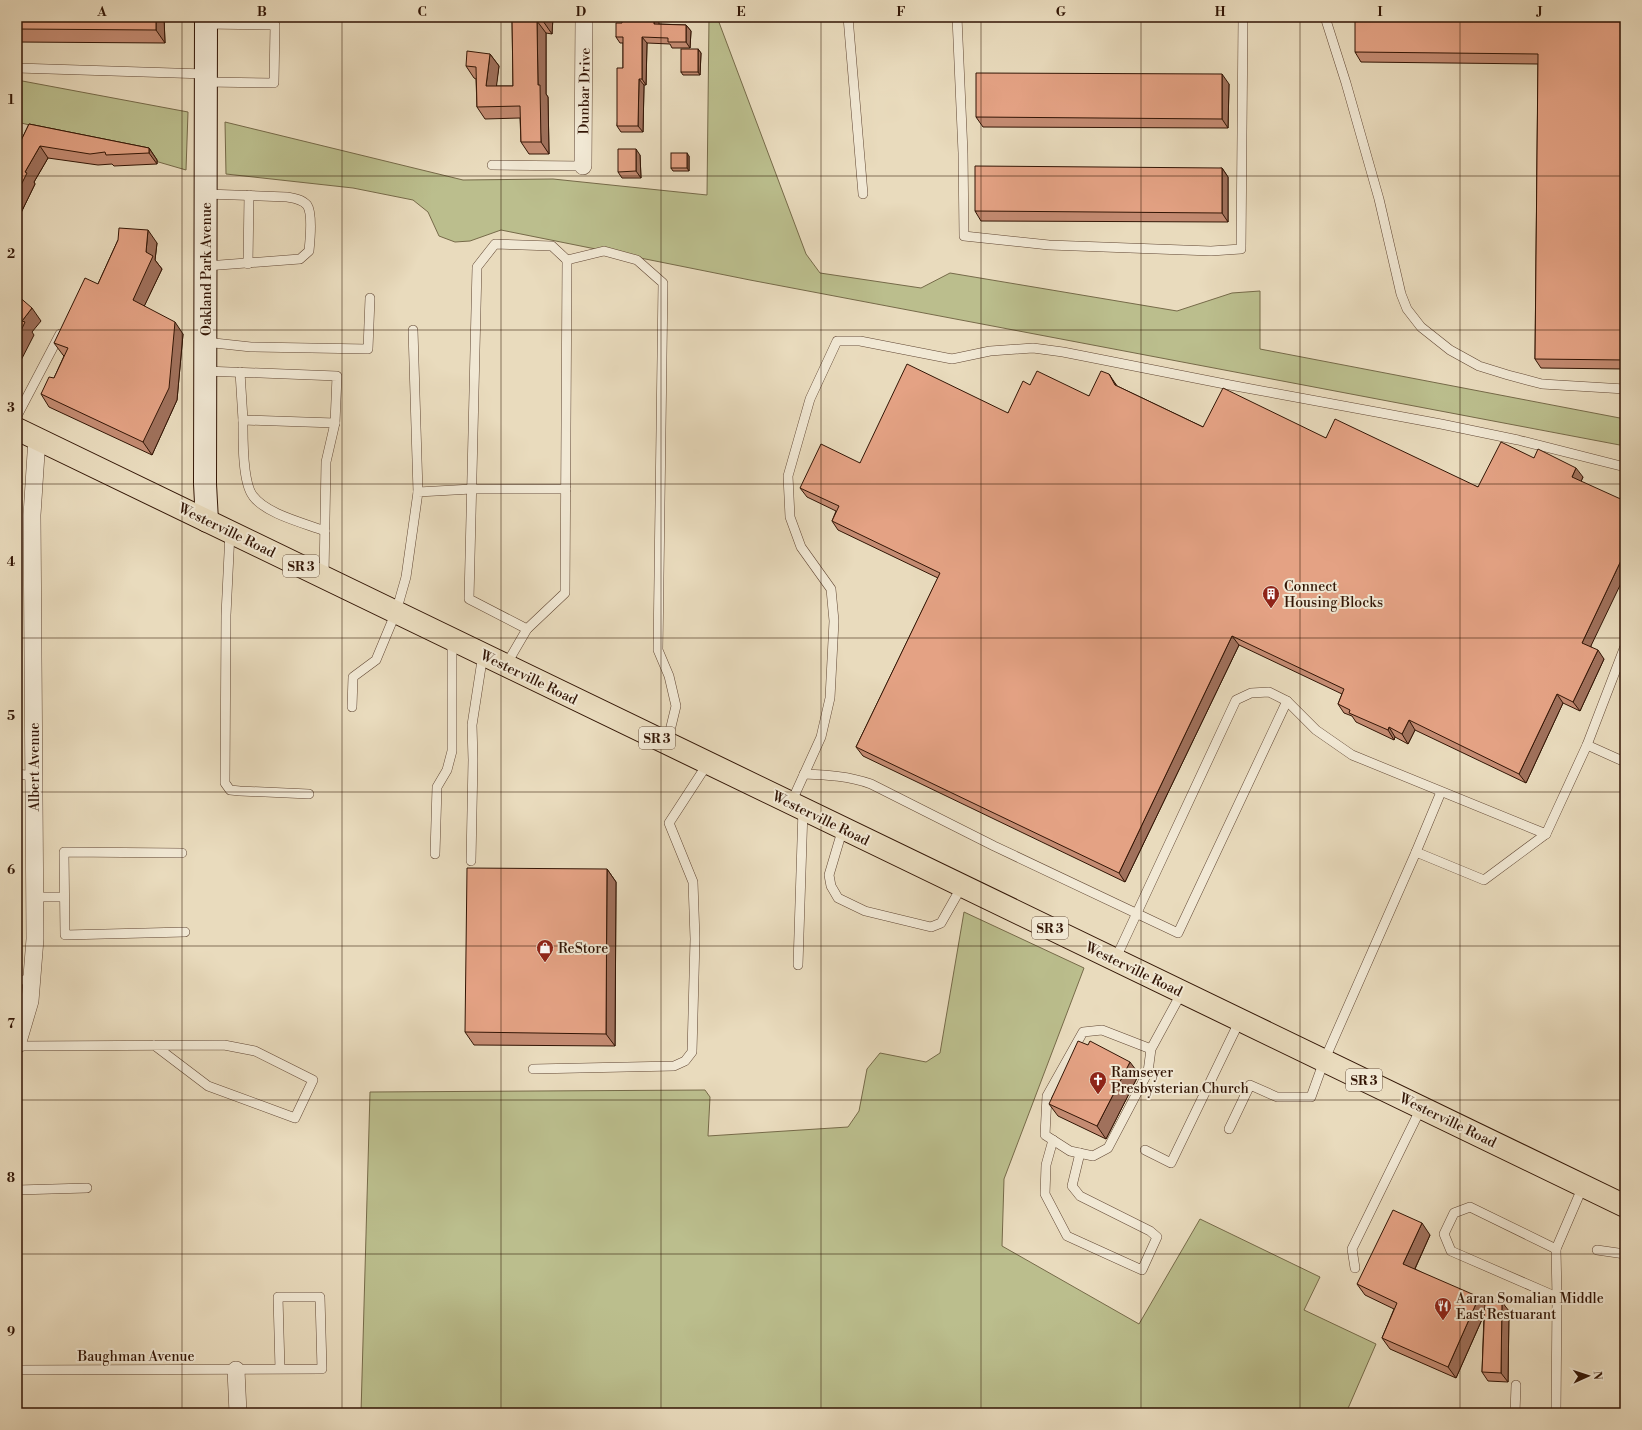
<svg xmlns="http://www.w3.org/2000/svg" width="1642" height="1430" viewBox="0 0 1642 1430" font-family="'Libre Bodoni',serif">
  <rect width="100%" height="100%" fill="#e9dbbd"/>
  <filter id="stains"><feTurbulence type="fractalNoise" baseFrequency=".005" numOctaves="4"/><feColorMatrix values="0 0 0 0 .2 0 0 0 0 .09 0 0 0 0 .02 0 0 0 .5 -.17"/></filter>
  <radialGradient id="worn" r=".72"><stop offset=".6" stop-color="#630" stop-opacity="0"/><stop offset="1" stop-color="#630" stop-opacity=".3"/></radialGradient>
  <!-- green -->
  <g fill="#bbbe8d" stroke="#766a49">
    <path d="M709,17H717L806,254L820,273L921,288L950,273L1177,311L1232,293L1260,291V349L1625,419V446L750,280L501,230L470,241L455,242L439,236L428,212L413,200L353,188L226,174L225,122L463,180L553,179L707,195Z"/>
    <path d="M17,80L188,112L186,170L38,127L17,122Z"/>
    <path d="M964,912L1084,968L1004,1179L1002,1246L1139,1324L1200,1219L1320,1277L1304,1310L1376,1344L1346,1413H361L370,1092L705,1090L710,1097L708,1136L848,1127L859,1111L867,1069L880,1053L926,1062L940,1053Z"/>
  </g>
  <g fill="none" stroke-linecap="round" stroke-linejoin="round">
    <defs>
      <g id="service">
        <path d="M848,17L863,194"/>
        <path d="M957,17L963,153L964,236L1049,245L1211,251L1241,249L1243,17"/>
        <path d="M1325,17L1346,83L1379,199L1401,294L1407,309L1421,327L1450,350L1479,366L1508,375L1542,384L1625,389"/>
        <path d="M17,68L206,74"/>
        <path d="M206,82L274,83L275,25L206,24"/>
        <path d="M492,165L583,166"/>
        <path d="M248,264L249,195"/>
        <path d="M206,266L300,259L309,251C310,241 313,213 307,205C302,199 293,198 287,197L206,194"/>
        <path d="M413,330L418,492"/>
        <path d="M205,342L251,347L368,349L370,298"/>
        <path d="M205,371L337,376L335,423L326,462L324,576"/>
        <path d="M240,372L243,420L335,423"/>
        <path d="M17,416L60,334"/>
        <path d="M243,420C243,438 242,482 253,496C266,514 304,523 325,531"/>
        <path d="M230,532L226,615L225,783L230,790L240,791L309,794"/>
        <path d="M527,629L469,599L477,267L495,244L552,246L567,260"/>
        <path d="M506,665L527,629L565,593L567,260L604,251L637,260L663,283L658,650L669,676L676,706L667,743"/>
        <path d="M352,707L353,677L376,660L396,612L406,577L418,492L472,489H566"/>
        <path d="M1587,745L1625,762"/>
        <path d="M17,774L34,776"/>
        <path d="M804,774C827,775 849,776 871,784L994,846L1178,933L1287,701"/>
        <path d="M791,803L821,737L830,698L834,621L831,589L801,547L790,517L788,476L810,399L837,341H860L952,359L990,351L1033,348L1063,352L1230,385L1441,424L1518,440L1625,467"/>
        <path d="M843,828L829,875L831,886L838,898L865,911L931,927L941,923L962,886"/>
        <path d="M1416,852L1441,792"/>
        <path d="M182,853L64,852L65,935L185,932"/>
        <path d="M435,854L437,787L447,770L452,751V641"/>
        <path d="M471,861L473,760L472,725L483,654"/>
        <path d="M35,897H64"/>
        <path d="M1115,960L1236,700L1251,693L1269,692L1287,701L1316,730L1352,755L1546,834L1587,745L1625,646"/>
        <path d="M798,965L803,809"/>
        <path d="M17,980H32"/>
        <path d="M17,1046L224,1045L255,1051L313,1080L295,1118L208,1086L154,1045"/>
        <path d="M1151,1049L1148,1072L1108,1148L1093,1156L1070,1151L1045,1135L1047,1096L1083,1032L1102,1030L1151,1049L1182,992"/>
        <path d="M533,1069L674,1066L685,1061L692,1052L695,939L693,882L669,823L708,763"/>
        <path d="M1229,1129L1250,1085L1277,1097H1311L1324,1061L1416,852L1484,880L1546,834"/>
        <path d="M1053,1140L1046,1165L1045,1194L1067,1236L1142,1270L1157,1237L1150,1231L1080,1196L1072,1186L1080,1153"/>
        <path d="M1145,1150L1171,1163L1240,1020"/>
        <path d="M17,1190L87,1188"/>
        <path d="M1556,1249L1557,1297"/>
        <path d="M1597,1250L1625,1254"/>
        <path d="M1355,1268L1352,1249L1421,1108"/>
        <path d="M17,1370L322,1369L320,1297H278L280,1369"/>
        <path d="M1515,1413L1516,1385"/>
        <path d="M1556,1413L1557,1297L1451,1251L1444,1234L1454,1213L1470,1207L1556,1249L1583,1186"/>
      </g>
      <g id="minor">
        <path d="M583,166L584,17"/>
        <path d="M17,1045L30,1001L35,939L32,515L37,438"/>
        <path d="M236,1370L238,1413"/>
      </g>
      <path id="secondary" d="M206,17L205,484L207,521"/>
      <path id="primary" d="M17,429L1625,1206"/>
    </defs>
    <!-- service casing -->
    <use href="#service" stroke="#604633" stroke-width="10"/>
    <!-- minor casing -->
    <use href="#minor" stroke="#604633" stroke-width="18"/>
    <!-- secondary casing -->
    <use href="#secondary" stroke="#321505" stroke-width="24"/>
    <!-- primary casing -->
    <use href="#primary" stroke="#321505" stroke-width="24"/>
    <!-- service -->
    <use href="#service" stroke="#f1e8d4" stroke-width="9"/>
    <!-- minor -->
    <use href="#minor" stroke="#f1e8d4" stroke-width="17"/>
    <!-- secondary -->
    <use href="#secondary" stroke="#f1e8d4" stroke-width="22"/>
    <!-- primary -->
    <use href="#primary" stroke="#e9dbbd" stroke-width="22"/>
  </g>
  <!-- wall -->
  <g fill="#c48b72" stroke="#321505">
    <path d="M17,17H164L165,43L17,42Z"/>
    <path d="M512,17H553L552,34L546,33V94L548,97L549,154H529L521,142L520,118L485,119L477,107L476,79L474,78L466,66L490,54L499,66L496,86H513Z"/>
    <path d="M982,17H1229V19L983,18Z"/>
    <path d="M1625,17V369L1541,368L1535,359L1538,64L1361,62L1355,52Z"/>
    <path d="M625,20L659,24L686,25L691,31L690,48H672L670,44L647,43L646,85H644L643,132H621L617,126L623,68V43H620L616,37L622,23Z"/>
    <path d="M698,49L701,53L700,75H683L681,72Z"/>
    <path d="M1229,84L1228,128L983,127L976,117Z"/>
    <path d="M29,124L149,148L157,160V164L114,166L112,164L98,165L48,158L34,182L35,184L17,221V149Z"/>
    <path d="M640,155L641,178H622L618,172Z"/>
    <path d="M689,156V171H673L671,168Z"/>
    <path d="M1222,168L1228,177V222L981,221L975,211Z"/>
    <path d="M118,240L157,243L155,260L162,269L144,306L183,334L177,400L152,455L49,407L41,394L54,378L64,356L63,355L54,343L98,284Z"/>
    <path d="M1115,383L1117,386L1203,427L1326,438L1478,487L1534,458L1583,477L1581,481L1591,647L1604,659L1580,711L1563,703L1526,783L1415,730L1408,744L1395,737L1394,740L1356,722L1352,716L1344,713L1338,704L1342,694L1239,645L1125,882L863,756L856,747L938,578L838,530L832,521L836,511L807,497L800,488L860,463L1008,413L1030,385L1089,396Z"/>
    <path d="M607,869L616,882L615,1046L474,1045L465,1032Z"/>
    <path d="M1139,1074L1106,1139L1058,1116L1049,1104Z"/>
    <path d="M1430,1235L1415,1269L1484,1305L1509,1311L1508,1382L1488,1381L1482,1372L1484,1315L1456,1378L1390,1349L1382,1338L1394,1309L1365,1295L1357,1284Z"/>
  </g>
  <!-- shaded-wall -->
  <g fill="#a0715c" stroke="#321505">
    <path d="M156,17H164L165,43L156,30Z"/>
    <path d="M544,17H553L552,34L543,21Z"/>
    <path d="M654,17H659V30L654,24Z"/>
    <path d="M537,21L546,33V94L548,97L549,154L541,142L538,85Z"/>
    <path d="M686,25L691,31L690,48L686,42Z"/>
    <path d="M642,37L647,43L646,85L642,79Z"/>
    <path d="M698,49L701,53L700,75L698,72Z"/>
    <path d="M490,54L499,66L495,98L486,86Z"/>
    <path d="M1222,74L1229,84L1228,128L1222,119Z"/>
    <path d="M639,79L644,85L643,132L638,126Z"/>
    <path d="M40,146L48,158L34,182L35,184L17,221V193L25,172Z"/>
    <path d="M149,148L157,160V164L149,153Z"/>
    <path d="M636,149L640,155L641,178L636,171Z"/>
    <path d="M687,153L689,156V171L687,168Z"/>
    <path d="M1222,168L1228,177V222L1222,213Z"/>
    <path d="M148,230L157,243L155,260L162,269L141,313L133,300L146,252Z"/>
    <path d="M32,308L41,321L32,332L34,335L17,368V339L22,321Z"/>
    <path d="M175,322L183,334L177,400L152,455L143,442Z"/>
    <path d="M1109,374L1115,383L1121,394L1115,385Z"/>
    <path d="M1576,468L1583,477L1579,486L1572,477Z"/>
    <path d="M1625,552V575L1588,652L1582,643Z"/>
    <path d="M1232,636L1239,645L1125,882L1119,873Z"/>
    <path d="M1598,650L1604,659L1580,711L1573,702Z"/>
    <path d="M1557,694L1563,703L1526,783L1519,774Z"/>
    <path d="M1409,720L1415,730L1408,744L1402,734Z"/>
    <path d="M1389,727L1395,737L1394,740L1388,730Z"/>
    <path d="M607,869L616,882L615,1046L606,1034Z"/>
    <path d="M1130,1062L1139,1074L1106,1139L1097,1126Z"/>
    <path d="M1422,1223L1430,1235L1412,1275L1403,1264Z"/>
    <path d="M1479,1297L1487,1308L1456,1378L1448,1367Z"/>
    <path d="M1502,1302L1509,1311L1508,1382L1501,1373Z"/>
  </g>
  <!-- building -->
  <g fill="#e4a284" stroke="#321505">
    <path d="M17,17H156V30L17,29Z"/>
    <path d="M512,17H544L543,21H537L538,85H540L541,142H521L520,106L477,107L476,67L466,66L467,51L490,54L486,86H513Z"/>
    <path d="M626,17H654V24L686,25V42H668V38L642,37V79H639L638,126H617V68H623V37H616V23H622V20H625Z"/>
    <path d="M1355,17H1625V360L1535,359L1538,54L1355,52Z"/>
    <rect x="681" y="49" width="17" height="23"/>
    <path d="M976,73L1222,74V119L976,117Z"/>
    <path d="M29,124L149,148V153L106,155L105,152L90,154L40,146L25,172L27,173L17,193V149Z"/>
    <path d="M618,149H636V171L618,172Z"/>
    <rect x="671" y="153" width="16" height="15"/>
    <path d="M975,166L1222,168V213L975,211Z"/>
    <path d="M119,228L148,230L146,252L153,256L133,300L175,322L169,388L143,442L41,394L49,377L54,378L68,348L54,343L85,278L98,284L118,240Z"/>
    <path d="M17,295L32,308L22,321L25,322L17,339Z"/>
    <path d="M907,364L1008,413L1023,381L1030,385L1037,371L1089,396L1101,371L1109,374L1115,385L1203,427L1223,388L1326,438L1335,419L1478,487L1501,442L1534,458L1538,449L1576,468L1572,477L1625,501V552L1582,643L1598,650L1573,702L1557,694L1519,774L1409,720L1402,734L1389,727L1388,730L1349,713L1350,710L1338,704L1344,689L1232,636L1119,873L856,747L940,573L832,521L839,506L800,488L821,444L860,463Z"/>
    <path d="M467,868L607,869L606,1034L465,1032Z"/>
    <path d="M1078,1041L1088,1045L1090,1041L1130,1062L1097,1126L1049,1104Z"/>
    <path d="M1393,1210L1422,1223L1403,1264L1479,1297L1448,1367L1382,1338L1397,1303L1357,1284Z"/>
    <path d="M1485,1302H1502L1501,1373L1482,1372Z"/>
  </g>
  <!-- grid -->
  <path fill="none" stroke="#321505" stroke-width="1" stroke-opacity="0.55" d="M182,17V1413M342,17V1413M501,17V1413M661,17V1413M821,17V1413M981,17V1413M1141,17V1413M1300,17V1413M1460,17V1413M17,176H1625M17,330H1625M17,484H1625M17,638H1625M17,792H1625M17,946H1625M17,1100H1625M17,1254H1625"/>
  <!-- icons -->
  <defs>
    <symbol id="building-pin" viewBox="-11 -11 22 30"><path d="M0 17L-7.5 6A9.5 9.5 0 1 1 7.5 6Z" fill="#8f2418" stroke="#f1e8d4"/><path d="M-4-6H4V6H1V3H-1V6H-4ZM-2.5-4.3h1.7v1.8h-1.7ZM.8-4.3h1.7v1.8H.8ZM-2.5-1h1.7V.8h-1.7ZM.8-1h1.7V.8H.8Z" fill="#fff"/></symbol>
    <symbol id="shop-pin" viewBox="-11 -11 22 30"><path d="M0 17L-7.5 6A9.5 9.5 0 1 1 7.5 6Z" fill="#8f2418" stroke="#f1e8d4"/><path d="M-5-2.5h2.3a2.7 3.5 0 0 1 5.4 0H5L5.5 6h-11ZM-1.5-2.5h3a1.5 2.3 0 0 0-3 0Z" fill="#fff"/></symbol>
    <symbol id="church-pin" viewBox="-11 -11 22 30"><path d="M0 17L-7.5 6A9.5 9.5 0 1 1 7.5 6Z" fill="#8f2418" stroke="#f1e8d4"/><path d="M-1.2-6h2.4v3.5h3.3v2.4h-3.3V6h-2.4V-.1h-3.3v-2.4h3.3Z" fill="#fff"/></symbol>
    <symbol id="restaurant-pin" viewBox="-11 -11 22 30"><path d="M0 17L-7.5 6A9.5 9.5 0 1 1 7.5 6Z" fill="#8f2418" stroke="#f1e8d4"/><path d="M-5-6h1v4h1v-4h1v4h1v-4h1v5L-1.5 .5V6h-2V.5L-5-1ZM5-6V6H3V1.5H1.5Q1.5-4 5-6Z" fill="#fff"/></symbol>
  </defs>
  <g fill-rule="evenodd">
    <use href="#building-pin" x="1261" y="584" width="20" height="27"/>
    <use href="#shop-pin" x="535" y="938" width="20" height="27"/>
    <use href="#church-pin" x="1088" y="1070" width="20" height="27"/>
    <use href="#restaurant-pin" x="1433" y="1296" width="20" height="27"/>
  </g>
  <g text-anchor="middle" stroke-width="4" stroke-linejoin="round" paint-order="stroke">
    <!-- shield labels -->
    <g fill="#f1e8d4" stroke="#6b5443" stroke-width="1">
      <rect x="283" y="555" width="36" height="22" rx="3"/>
      <rect x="639" y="727" width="36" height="22" rx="3"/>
      <rect x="1032" y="917" width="36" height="22" rx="3"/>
      <rect x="1346" y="1069" width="36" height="22" rx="3"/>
    </g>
    <g font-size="13" font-weight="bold" fill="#321505">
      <text x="301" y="571">SR 3</text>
      <text x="657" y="743">SR 3</text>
      <text x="1050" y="933">SR 3</text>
      <text x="1364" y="1085">SR 3</text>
    </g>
    <!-- street labels -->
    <g font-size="14" fill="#321505" stroke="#f1e8d4">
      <text transform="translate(584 91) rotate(-89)" y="5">Dunbar Drive</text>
      <text transform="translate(206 269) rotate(-90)" y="5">Oakland Park Avenue</text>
      <text transform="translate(227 530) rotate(26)" y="5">Westerville Road</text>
      <text transform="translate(529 677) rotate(26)" y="5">Westerville Road</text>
      <text transform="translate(34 767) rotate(-90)" y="5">Albert Avenue</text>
      <text transform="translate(821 818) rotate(26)" y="5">Westerville Road</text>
      <text transform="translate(1134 969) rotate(26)" y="5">Westerville Road</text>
      <text transform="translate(1448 1120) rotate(26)" y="5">Westerville Road</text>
      <text x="136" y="1361">Baughman Avenue</text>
    </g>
    <!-- poi labels -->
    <g font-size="14" fill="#321505" stroke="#f1e8d4" text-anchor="start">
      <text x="1284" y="591">Connect<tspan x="1284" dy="16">Housing Blocks</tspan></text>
      <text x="558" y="953">ReStore</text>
      <text x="1111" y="1077">Ramseyer<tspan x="1111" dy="16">Presbysterian Church</tspan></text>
      <text x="1456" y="1303">Aaran Somalian Middle<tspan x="1456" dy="16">East Restuarant</tspan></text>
    </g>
  </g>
  <!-- margin -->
  <rect width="1642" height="1430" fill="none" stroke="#e9dbbd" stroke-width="44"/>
  <!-- north arrow -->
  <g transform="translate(1588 1376) rotate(87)" stroke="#f1e8d4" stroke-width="3" paint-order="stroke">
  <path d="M0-3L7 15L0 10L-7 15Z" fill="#321505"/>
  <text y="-6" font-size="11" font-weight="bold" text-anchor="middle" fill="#321505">N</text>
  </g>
  <rect x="22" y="22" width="1598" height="1386" fill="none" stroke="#321505" stroke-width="1.5"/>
  <g font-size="13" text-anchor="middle" font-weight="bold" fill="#321505">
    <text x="102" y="16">A</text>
    <text x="262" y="16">B</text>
    <text x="422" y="16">C</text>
    <text x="581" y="16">D</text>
    <text x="741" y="16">E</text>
    <text x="901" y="16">F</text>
    <text x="1061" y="16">G</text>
    <text x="1220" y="16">H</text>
    <text x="1380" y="16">I</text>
    <text x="1540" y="16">J</text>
    <text x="11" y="104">1</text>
    <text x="11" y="258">2</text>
    <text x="11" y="412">3</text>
    <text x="11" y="566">4</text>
    <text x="11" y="720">5</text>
    <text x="11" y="874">6</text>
    <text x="11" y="1028">7</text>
    <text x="11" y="1182">8</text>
    <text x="11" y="1336">9</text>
  </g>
  <rect width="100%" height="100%" filter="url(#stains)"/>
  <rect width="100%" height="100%" fill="url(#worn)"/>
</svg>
